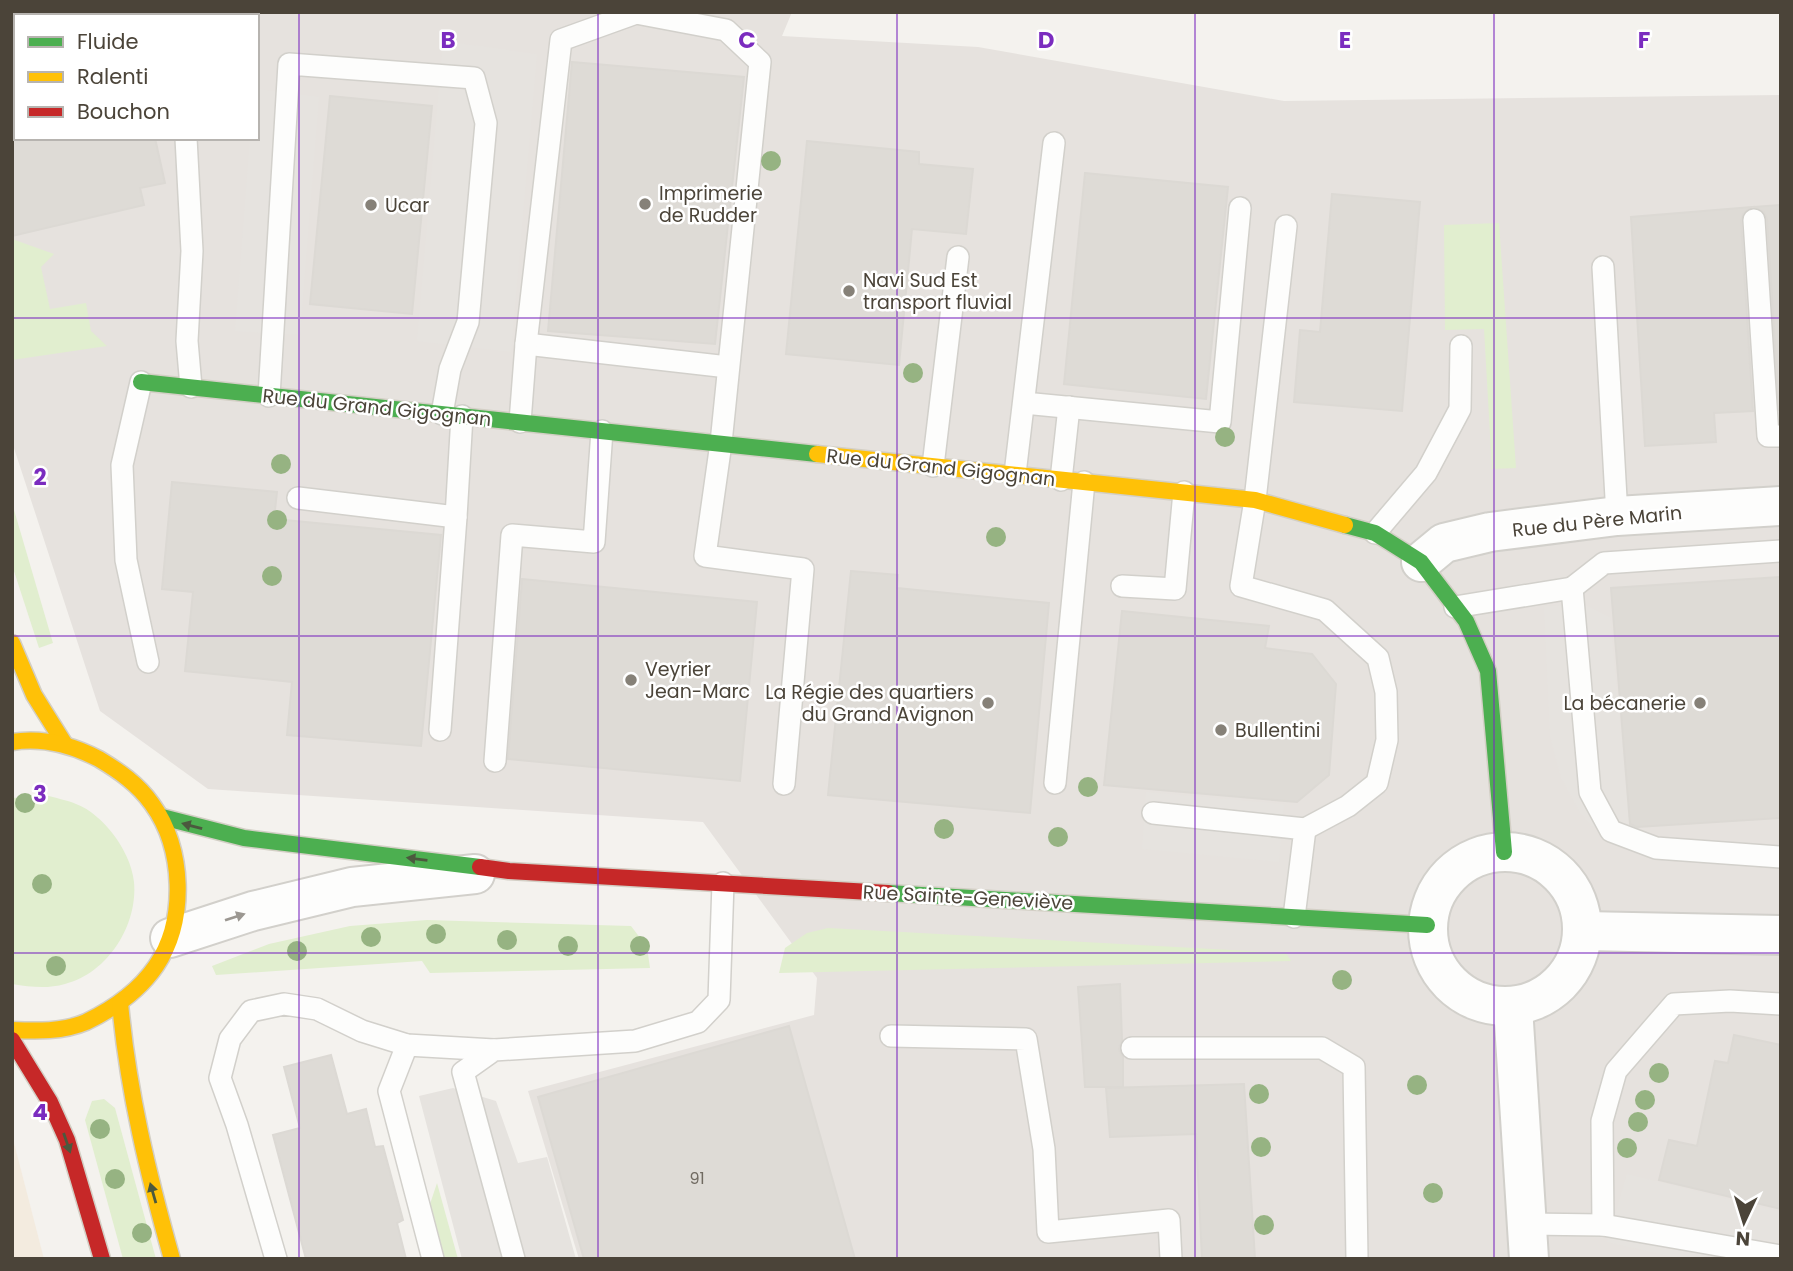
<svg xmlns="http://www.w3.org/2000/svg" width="1793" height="1271" viewBox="0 0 1793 1271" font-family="Poppins,sans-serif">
  <rect width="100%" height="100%" fill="#f4f2ee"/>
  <!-- commercial -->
  <path fill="#f3ebdf" d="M12,1135L44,1259H12Z"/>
  <!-- industrial -->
  <path fill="#e6e2de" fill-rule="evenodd" d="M12,12H792L782,36L978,47L1284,101L1781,95V1259H579L528,1091L814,1015L817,978L703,822L208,789L100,711L12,442ZM16,16H257V138H16Z"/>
  <!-- green -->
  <g fill="#e1eecf">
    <path d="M1499,223L1516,468L1492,469L1484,329L1445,330L1444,225Z"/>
    <path d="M12,239L54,254L41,267L50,309L86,303L91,331L107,346L12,360Z"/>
    <path d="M12,503L53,643L39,648L12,565Z"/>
    <path d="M45,795C55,798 67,800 76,804C90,809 104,822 113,834C123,847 132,864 134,882C138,925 108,973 65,984C47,989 31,987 12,984V798Z"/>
    <path d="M427,920L631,926L647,947L650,968L430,973L422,961L216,975L212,966L269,944L350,926Z"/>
    <path d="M828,928L1286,953L1291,961L779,973L785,948L807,933Z"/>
    <path d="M104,1099L115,1108L156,1259H123L85,1120L92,1101Z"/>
    <path d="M437,1183L458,1259H445L430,1204Z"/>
  </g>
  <!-- parking -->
  <g fill="#e6e3df">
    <path d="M443,41L537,54L511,352L417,341Z"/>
    <path d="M257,89L319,97L300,335L235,331L250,138H257Z"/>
    <path d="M1586,605L1610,617L1630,827L1591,826L1580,813L1561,778L1550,737L1544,606Z"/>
    <path d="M1146,792L1284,804L1279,862L1142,849Z"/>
    <path d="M453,1088L496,1101L518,1163L547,1157L576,1259H462L419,1096Z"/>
    <path d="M1627,1174L1781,1212V1259H1682L1607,1242Z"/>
  </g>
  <!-- building -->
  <g fill="#dedbd6" stroke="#dcd9d4" stroke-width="2">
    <path d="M572,62L744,77L715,344L548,331Z"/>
    <path d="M330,96L432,106L412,314L310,304Z"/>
    <path d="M12,138H155L165,183L140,188L144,205L12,236Z"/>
    <path d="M807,141L919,152V164L973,169L966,234L912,229L899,365L786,354Z"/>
    <path d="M1085,173L1228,187L1206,399L1064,384Z"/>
    <path d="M1332,194L1420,202L1402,411L1294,402L1300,330L1320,332Z"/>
    <path d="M1781,205V410H1779L1767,219L1764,212L1754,207Z"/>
    <path d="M1752,207L1743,214L1741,221L1753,411L1714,413L1716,442L1645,446L1631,217Z"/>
    <path d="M172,482L277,492L274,519L441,535L421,746L287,735L292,682L185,671L193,592L162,589Z"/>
    <path d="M851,571L898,575L897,588L1049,603L1030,813L828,795Z"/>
    <path d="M1781,577V818L1637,827L1630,824L1611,588Z"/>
    <path d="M522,579L757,602L740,781L508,759Z"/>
    <path d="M1122,611L1269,626L1265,648L1312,654L1336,684L1329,775L1297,802L1104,785Z"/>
    <path d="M1120,984L1122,1040L1119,1049L1123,1057V1087H1085L1078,987Z"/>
    <path d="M789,1026L855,1259H584L538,1097Z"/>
    <path d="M1734,1035L1781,1045V1209L1659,1180L1669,1140L1697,1146L1715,1061L1728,1063Z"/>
    <path d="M331,1055L347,1114L366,1109L375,1147L383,1146L403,1220L397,1223L406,1259H306L273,1135L300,1128L284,1067Z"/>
    <path d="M1244,1084L1255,1259H1202L1196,1134L1110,1137L1106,1088Z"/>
  </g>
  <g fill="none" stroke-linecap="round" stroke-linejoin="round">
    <defs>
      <g id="lane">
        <path d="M179,12V16"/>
        <path d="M186,138L192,251L187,341L191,387"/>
        <path d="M1754,220L1768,436H1781"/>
        <path d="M1286,226L1255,500L1241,586L1325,610L1378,658L1386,692L1387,740L1377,783L1348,806L1305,829"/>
        <path d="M1603,267L1617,516"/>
        <path d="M526,344L728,367"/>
        <path d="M141,382L122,465L126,560L148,662"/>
        <path d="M269,396L289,64L474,78L486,123L468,322L450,369L442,414"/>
        <path d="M1024,403L1220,422L1240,208"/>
        <path d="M520,422L526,344L561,40L636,13L726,30L760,62L721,443L705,556L803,569L784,784"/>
        <path d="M933,466L958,257"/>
        <path d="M1015,474L1054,143"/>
        <path d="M1061,480L1069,407"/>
        <path d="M298,498L456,517L462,416"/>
        <path d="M1375,533L1426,473L1460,409L1461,346"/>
        <path d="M1122,586L1175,589L1184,492"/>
        <path d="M1572,588L1604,563L1781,551"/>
        <path d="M1455,607L1572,588L1590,792L1611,831L1656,848L1781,857"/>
        <path d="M440,730L456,517"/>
        <path d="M495,761L512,535L594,542L602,431"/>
        <path d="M1055,783L1084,482"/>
        <path d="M1153,813L1305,829L1294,917"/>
        <path d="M891,1036L1026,1039L1044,1149L1048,1232L1169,1220L1171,1259"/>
        <path d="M407,1045L389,1091L433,1259"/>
        <path d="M1132,1048H1322L1354,1067L1357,1259"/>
        <path d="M1527,1224L1603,1225L1781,1256"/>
        <path d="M1603,1225L1602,1121L1616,1071L1674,1004L1730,1001L1781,1004"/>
        <path d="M276,1259L237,1125L220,1078L230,1039L251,1011L284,1004L317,1009L362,1031L407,1045L494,1050"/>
        <path d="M514,1259L463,1072L494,1050L635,1041L698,1022L719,1000L723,883"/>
      </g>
      <g id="street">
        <path d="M1421,562L1444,543L1490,532L1617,516L1781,506"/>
        <circle cx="1505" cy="929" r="77"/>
        <path d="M1583,931L1781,935"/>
        <path d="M170,938L253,911L352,887L475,874"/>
        <path d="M1513,1007L1529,1259"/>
      </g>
      <g id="fast">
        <path d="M141,382L817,454"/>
        <path d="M1345,525L1375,533L1421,562L1466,621L1488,671L1504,852"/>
        <path d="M162,817L244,838L480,867"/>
        <path d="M888,893L1427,925"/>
      </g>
      <g id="slow">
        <path d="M817,454L1255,500L1345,525"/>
        <path d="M12,643L34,695L64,743"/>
        <path d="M12,742C43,737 72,745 99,759C119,771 138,784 152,804C184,848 187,920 156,966C139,991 113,1009 86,1022C63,1032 36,1031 12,1030"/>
        <path d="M120,1003C128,1091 148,1174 172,1259"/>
      </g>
      <g id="jam">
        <path d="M480,867L509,871L888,893"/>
        <path d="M12,1040L50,1102L67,1140L102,1259"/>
      </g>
    </defs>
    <!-- lane casing -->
    <use href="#lane" stroke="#d2d0cb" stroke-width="24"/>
    <!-- street casing -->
    <use href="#street" stroke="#d2d0cb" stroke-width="42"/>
    <!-- fast casing -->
    <use href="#fast" stroke="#d3cfc5" stroke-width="19"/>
    <!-- slow casing -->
    <use href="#slow" stroke="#d3cfc5" stroke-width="19"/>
    <!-- jam casing -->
    <use href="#jam" stroke="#d3cfc5" stroke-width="19"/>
    <!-- lane -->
    <use href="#lane" stroke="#fdfdfc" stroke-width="21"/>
    <!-- street -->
    <use href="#street" stroke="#fdfdfc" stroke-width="38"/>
    <!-- fast -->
    <use href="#fast" stroke="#4caf50" stroke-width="16"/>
    <!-- slow -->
    <use href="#slow" stroke="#ffc107" stroke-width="16"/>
    <!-- jam -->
    <use href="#jam" stroke="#c62828" stroke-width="16"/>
  </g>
  <!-- trees -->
  <g fill="#96b382">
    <circle cx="771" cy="161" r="10"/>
    <circle cx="913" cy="373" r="10"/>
    <circle cx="1225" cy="437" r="10"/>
    <circle cx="281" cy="464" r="10"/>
    <circle cx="277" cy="520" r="10"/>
    <circle cx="996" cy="537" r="10"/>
    <circle cx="272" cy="576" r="10"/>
    <circle cx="1088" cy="787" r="10"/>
    <circle cx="25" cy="803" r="10"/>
    <circle cx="944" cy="829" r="10"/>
    <circle cx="1058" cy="837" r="10"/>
    <circle cx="42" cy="884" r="10"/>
    <circle cx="436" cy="934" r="10"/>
    <circle cx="371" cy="937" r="10"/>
    <circle cx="507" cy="940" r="10"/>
    <circle cx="568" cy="946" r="10"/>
    <circle cx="640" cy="946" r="10"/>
    <circle cx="297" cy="951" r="10"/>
    <circle cx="56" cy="966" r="10"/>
    <circle cx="1342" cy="980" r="10"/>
    <circle cx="1659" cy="1073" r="10"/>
    <circle cx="1417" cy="1085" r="10"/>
    <circle cx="1259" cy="1094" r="10"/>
    <circle cx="1645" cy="1100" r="10"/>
    <circle cx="1638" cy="1122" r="10"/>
    <circle cx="100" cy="1129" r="10"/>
    <circle cx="1261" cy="1147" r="10"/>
    <circle cx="1627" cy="1148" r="10"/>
    <circle cx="115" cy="1179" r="10"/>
    <circle cx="1433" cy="1193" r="10"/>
    <circle cx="1264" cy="1225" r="10"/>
    <circle cx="142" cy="1233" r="10"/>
  </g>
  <!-- one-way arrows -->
  <defs><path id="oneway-solid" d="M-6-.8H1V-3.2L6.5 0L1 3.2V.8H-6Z" transform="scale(1.75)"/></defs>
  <g fill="#4b593e">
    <use href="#oneway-solid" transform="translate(192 826) rotate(-165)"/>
    <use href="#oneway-solid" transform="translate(417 859) rotate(-173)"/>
    <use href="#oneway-solid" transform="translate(67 1143) rotate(71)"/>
    <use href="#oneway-solid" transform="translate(153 1193) rotate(-106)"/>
  </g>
  <use fill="#9b9791" href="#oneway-solid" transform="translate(235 917) rotate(-18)"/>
  <!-- grid -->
  <path fill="none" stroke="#7b2cbf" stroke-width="2" stroke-opacity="0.55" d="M299,12V1259M598,12V1259M897,12V1259M1195,12V1259M1494,12V1259M12,318H1781M12,636H1781M12,953H1781"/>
  <!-- markers -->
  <g fill="#868178" stroke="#fff" stroke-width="2.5">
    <circle cx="645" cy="204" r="7"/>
    <circle cx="371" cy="205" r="7"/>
    <circle cx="849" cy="291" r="7"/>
    <circle cx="631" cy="680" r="7"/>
    <circle cx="988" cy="703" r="7"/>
    <circle cx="1700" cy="703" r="7"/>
    <circle cx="1221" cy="730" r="7"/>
  </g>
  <g text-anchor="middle" stroke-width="5" stroke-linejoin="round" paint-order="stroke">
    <!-- number labels -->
    <g font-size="16" fill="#706a61">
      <text x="697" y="1184">91</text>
    </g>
    <!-- poi labels -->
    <g font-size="19" fill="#4b4439" stroke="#fff" text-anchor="start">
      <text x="659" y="200">Imprimerie<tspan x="659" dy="22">de Rudder</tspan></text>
      <text x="385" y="212">Ucar</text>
      <text x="863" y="287">Navi Sud Est<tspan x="863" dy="22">transport fluvial</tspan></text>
      <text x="645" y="676">Veyrier<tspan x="645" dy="22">Jean-Marc</tspan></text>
      <text x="974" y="699" text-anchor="end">La Régie des quartiers<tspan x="974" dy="22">du Grand Avignon</tspan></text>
      <text x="1686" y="710" text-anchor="end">La bécanerie</text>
      <text x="1235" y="737">Bullentini</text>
    </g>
    <!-- street labels -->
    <g font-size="19" fill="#4b4439" stroke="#fff">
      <text transform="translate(377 407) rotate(6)" y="7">Rue du Grand Gigognan</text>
      <text transform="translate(941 467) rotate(6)" y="7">Rue du Grand Gigognan</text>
      <text transform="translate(1597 521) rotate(-6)" y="7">Rue du Père Marin</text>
      <text transform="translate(968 897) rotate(3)" y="7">Rue Sainte-Geneviève</text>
    </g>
  </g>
  <g font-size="23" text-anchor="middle" font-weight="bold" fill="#7b2cbf" stroke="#fff" stroke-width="5" stroke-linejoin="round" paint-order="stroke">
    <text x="448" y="48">B</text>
    <text x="747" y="48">C</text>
    <text x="1046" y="48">D</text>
    <text x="1345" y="48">E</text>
    <text x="1644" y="48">F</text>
    <text x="40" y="485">2</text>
    <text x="40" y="802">3</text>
    <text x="40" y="1120">4</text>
  </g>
  <!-- border -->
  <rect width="1793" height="1271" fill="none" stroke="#4b4439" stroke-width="28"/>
  <!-- legend -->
  <rect x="14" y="14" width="245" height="126" fill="#ffffff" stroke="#b7b4b0" stroke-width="2"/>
  <rect x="28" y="37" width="35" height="10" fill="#4caf50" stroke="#b7b4b0" stroke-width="2"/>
  <text x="77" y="49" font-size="21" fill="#4b4439">Fluide</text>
  <rect x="28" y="72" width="35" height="10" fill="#ffc107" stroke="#b7b4b0" stroke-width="2"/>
  <text x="77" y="84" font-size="21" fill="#4b4439">Ralenti</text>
  <rect x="28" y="107" width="35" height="10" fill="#c62828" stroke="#b7b4b0" stroke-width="2"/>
  <text x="77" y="119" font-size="21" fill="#4b4439">Bouchon</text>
  <!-- north arrow -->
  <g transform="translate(1744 1222) rotate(184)" stroke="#ffffff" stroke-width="5" paint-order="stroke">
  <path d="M0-5L12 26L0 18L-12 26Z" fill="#4b4439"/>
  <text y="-10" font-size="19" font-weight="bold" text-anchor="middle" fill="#4b4439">N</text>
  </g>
</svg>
